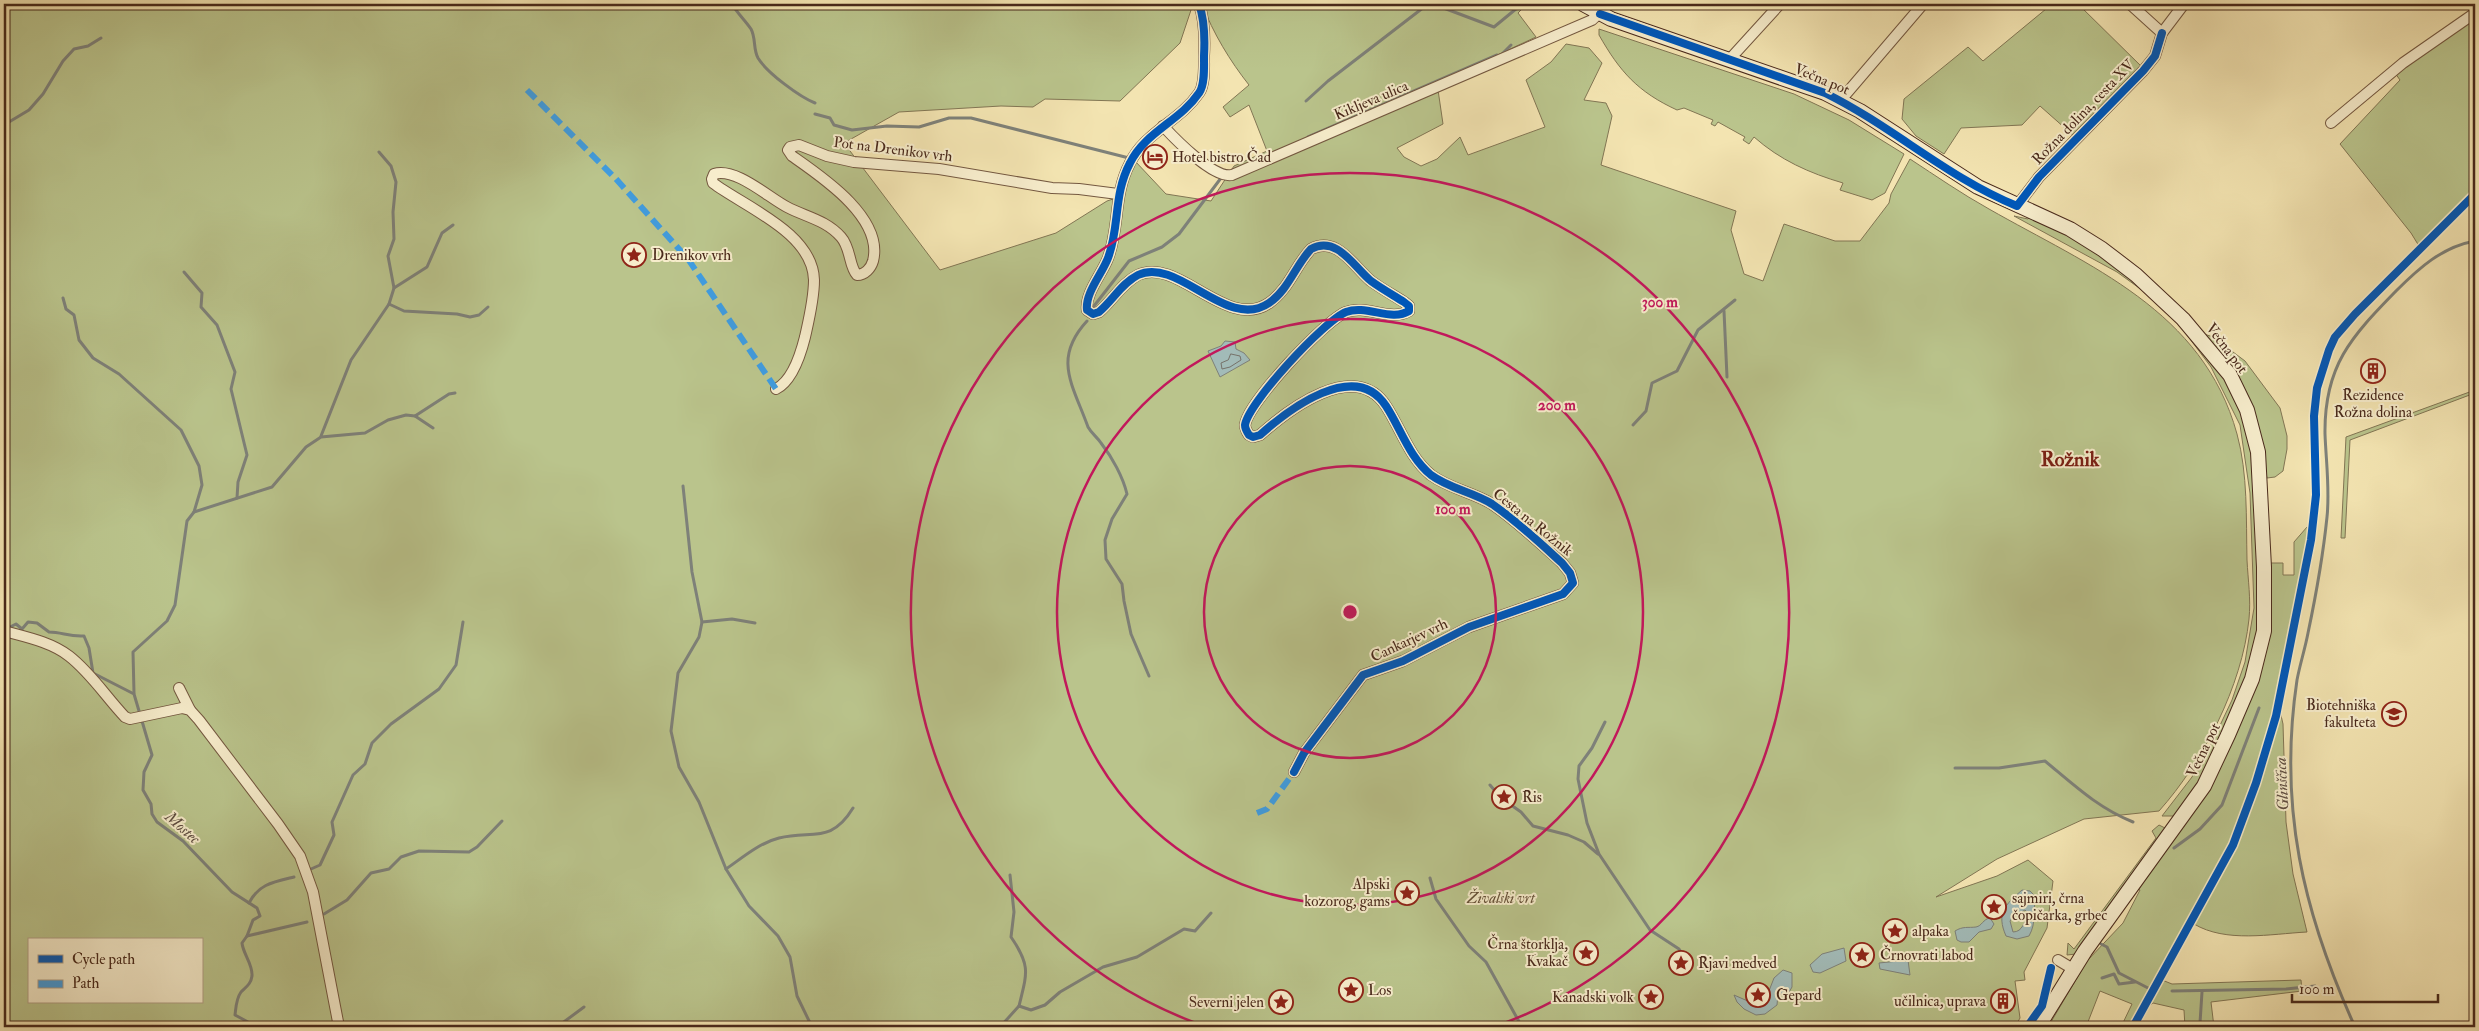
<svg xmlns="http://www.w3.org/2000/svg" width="2479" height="1031" viewBox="0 0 2479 1031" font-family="'IM FELL Double Pica',serif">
  <rect width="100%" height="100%" fill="#f3e4b1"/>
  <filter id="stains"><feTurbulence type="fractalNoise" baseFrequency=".004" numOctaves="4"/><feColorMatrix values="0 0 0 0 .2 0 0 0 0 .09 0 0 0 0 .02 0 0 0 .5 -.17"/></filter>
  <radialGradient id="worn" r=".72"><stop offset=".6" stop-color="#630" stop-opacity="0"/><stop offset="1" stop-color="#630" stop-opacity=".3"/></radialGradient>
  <!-- green -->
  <g fill="#bac48c" stroke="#827654" fill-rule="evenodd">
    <path d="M4,4H1189L1191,10L1180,43L1120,101L1045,99L1033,107L1001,106L899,112L844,143L940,270L1056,233L1107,201L1122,196L1135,161L1166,194L1211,201L1234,166L1267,151L1249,105L1230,117L1223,107L1249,85C1230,61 1213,33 1202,4H1527L1518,13L1536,37L1437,83L1443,124L1397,148L1404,157L1421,166L1437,159L1460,137L1468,155L1545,127L1526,80L1551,62L1566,44L1589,48L1602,63L1584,100L1606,103L1612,116L1601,165L1736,211L1731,230L1744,274L1763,281L1784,224L1835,241H1860L1889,203L1891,194L1910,159C1936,176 1962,194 1989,209C2089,266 2203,310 2237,434C2248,474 2246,518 2247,560C2248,580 2251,599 2249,619C2242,686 2203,762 2159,811L2084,819L1997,859L1936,897L1997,876L2028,860L2053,881L2047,928L2024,972L2025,980L2015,981L2020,1018L2015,1027H4ZM29,940H201V1002H29Z"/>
    <path d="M2052,4H2078L2142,67L2075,137L2040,106L2022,125L1961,128L1944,154L1916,136L1902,119L1904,99L1968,47L1983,61Z"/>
    <path d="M2475,19V190L2419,246L2411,233L2340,144L2400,80L2395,73Z"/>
    <path d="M1599,29L1794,94L1849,120L1904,154L1885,193L1872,200L1840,190L1843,183C1809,173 1780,160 1754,137L1749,144L1743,140L1745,137L1718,122L1715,126L1711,124L1713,120L1684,108L1677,110C1638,92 1620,72 1599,35Z"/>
    <path d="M2014,216L2028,219L2031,216C2074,235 2112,262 2146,293L2117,272Z"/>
    <path d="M2181,327L2211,357L2237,398L2252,450L2260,618L2250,670L2206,773L2175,816H2162L2192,777L2214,738L2232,700L2245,662L2254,608L2250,493L2240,425L2211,367Z"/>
    <path d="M2204,334L2213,337L2245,361L2280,408L2287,436V449L2283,471L2275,477L2267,478L2263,457Z"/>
    <path d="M2475,390V393L2350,440L2345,538H2341L2346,437Z"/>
    <path d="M2307,527L2310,528L2299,594L2273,717L2248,798L2234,837L2157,978L2172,984L2301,980L2302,991L2211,1002L2214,1027H2185L2184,1010L2153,1003L2146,1009L2137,1027H2121L2132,1004L2100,991L2086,1027H2048L2087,961L2123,923L2140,890L2136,888L2247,704L2268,563H2283V575H2294V542Z"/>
    <path d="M2280,711L2283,724L2286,822L2293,874L2307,932C2270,934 2226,943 2194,924L2240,839Z"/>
    <path d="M2159,825L2165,828L2076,954L2067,955L2068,943L2074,949L2156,838L2152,831Z"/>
  </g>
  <!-- water -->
  <g fill="#a2bbb8" stroke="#7e8179" fill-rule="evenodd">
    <path d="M1225,341L1235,342L1236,349L1244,353L1250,360L1220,377L1208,351L1221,346Z"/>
    <path d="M2022,890L2030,891L2036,897C2032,911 2037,922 2029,936L2017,939L2006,936C1996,913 2005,905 2022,890ZM2025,910L2029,914C2024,921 2023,932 2013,932L2010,921L2014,916Z"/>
    <path d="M1990,918L1994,924L1991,929L1979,932L1969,942H1961L1957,940L1955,931C1963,926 1968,928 1976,927C1982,926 1983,919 1990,918Z"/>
    <path d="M1844,948L1846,961L1820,973L1813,972L1810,965L1822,954Z"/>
    <path d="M1908,960L1910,975L1880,969L1879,963Z"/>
    <path d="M1783,970L1792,973V987L1788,994H1778L1777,1005L1765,1014L1756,1015L1744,1009L1737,1002L1734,995L1750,1002L1767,996L1774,978Z"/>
  </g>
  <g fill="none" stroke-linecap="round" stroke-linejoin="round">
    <!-- shore -->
    <path stroke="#76726a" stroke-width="1" d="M1231,354L1240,356L1241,360L1230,367L1222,369L1221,363L1228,360Z"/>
    <!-- stream -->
    <g stroke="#7e8179" stroke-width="3">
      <path d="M732,4C737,13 745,20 751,29C756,38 753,49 758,58C767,73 800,97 815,103"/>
      <path d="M1433,4L1494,27L1522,4"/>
      <path d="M4,11L14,4"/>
      <path d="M1503,53L1511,45"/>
      <path d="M1306,101L1328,81L1428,4"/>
      <path d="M815,114L830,118L834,125L852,130L887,126L919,127L949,118H971L1129,158"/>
      <path d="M4,125L29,110L43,94L63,61L74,49L88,46L101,38"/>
      <path d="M1308,137L1497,55"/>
      <path d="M379,152L391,166L396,182L393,212L394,239L388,256L394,288L389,304"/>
      <path d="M184,272L202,293L201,307L217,325L235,372L231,389L247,455L238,482L237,498"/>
      <path d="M394,288L427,267L442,233L453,225"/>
      <path d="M63,298L66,309L74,315L79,340L93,358L119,374L181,430L199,466L202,485L194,512"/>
      <path d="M1094,306L1129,261L1162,247L1179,234L1221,178"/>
      <path d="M1724,311L1727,377"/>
      <path d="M1087,321C1052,359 1073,385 1088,427C1092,434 1097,437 1101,443C1112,457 1123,477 1127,494L1112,519L1105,540L1106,559L1122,584L1124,601L1131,634L1149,676"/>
      <path d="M415,416L449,394L455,393"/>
      <path d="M1633,425L1646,411L1652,383L1677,371L1698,330L1735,300"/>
      <path d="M321,436L351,360L389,304L404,311L457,314L470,317L479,315L488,307"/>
      <path d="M683,486L692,572L702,622L699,637L678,673L671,731L679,767L699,802L726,869L749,906L778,936L790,957L797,996L812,1027"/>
      <path d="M4,621L8,628L16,624L22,629L28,622L37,623L49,632C62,632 69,637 84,636L89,648L93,673L134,694L152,755L144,772L143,790L151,804L152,814L157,822L183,841L232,892L257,908L260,916L253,920L247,936L242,943C243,954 253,964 252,976C251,984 246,987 241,992C236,999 236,1007 235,1015L248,1022L249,1027"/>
      <path d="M702,622L732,619L755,623"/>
      <path d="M134,693L133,652L167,621L175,605L187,521L194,512L272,487L306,447L321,437L365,433L388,420L406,415L415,416L433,428"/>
      <path d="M1605,722L1592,748L1579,766L1578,779L1587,823L1599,854L1650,930L1679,949L1688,963"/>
      <path d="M1955,768H1999L2045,761C2074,785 2098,808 2133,822"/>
      <path d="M1490,785L1501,798L1521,812L1533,826L1568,835L1584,842L1598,854"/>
      <path d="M2174,848L2200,829L2222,805L2259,708"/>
      <path d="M311,869L320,865L334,835L332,822L353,775L365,764L372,743L391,724L439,689L456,665L463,622"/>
      <path d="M726,869C742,858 759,843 779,838C813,830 831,844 853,808"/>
      <path d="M1010,875L1014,912L1011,937C1031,966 1027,973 1019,1006"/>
      <path d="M1430,878L1436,899L1469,946L1486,962L1522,1027"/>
      <path d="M249,903C259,884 273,882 294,877"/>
      <path d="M324,914L347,900L371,873L389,869L401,857L419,851L469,852L477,847L502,821"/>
      <path d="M247,936L307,922"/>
      <path d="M2101,944L2107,947L2119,973L2148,988"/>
      <path d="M2102,978L2114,974L2119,984L2135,982"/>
      <path d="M2172,991L2286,989L2315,986"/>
      <path d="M2200,1023L2202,992"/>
      <path d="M557,1027L584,1007"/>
      <path d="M1000,1027L1019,1006L1031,1010L1045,1005L1060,992L1103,967L1137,957L1184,929L1195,931L1211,913"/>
      <path d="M2355,1027C2303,912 2278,807 2297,680C2300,664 2305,649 2308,633C2316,595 2323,556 2327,517C2330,490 2326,461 2325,434C2324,366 2351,337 2396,291C2419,268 2442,247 2475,241"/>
    </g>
    <defs>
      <g id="street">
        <path d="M1199,4C1205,21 1205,38 1204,56C1204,67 1205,85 1199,93C1180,121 1145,132 1130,163C1113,195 1120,227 1108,258C1102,274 1085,293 1087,310L1093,314L1099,312C1113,300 1122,283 1138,275C1178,256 1227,332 1269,303C1289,289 1295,266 1311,249C1337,235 1354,267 1371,281C1382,289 1393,295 1404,302L1409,306V311C1391,322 1366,304 1346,312C1324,321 1248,403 1245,425C1245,429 1247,432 1249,435L1253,437L1260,435C1288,410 1355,358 1386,406C1401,429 1409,457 1431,475C1450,489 1473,492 1492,504C1517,521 1540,543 1562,563L1570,573L1573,583L1563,594L1469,627L1403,661L1363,675L1304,753L1294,772"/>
        <path d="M2130,4L2162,33"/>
        <path d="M2473,4L2475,6"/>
        <path d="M1729,60L1780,4"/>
        <path d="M1840,101L1923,4"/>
        <path d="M2331,123L2403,63L2475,13"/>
        <path d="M1163,126C1176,140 1214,179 1232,175L1592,20L1609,4"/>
        <path d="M2017,206L2039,177L2143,71L2155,56L2162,33L2184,4"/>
        <path d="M776,389C792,381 801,353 805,337C809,319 814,299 814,280C813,233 745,207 713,183L712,179L714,174C736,167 769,198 787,207C806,217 826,220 841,237C851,248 849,267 857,275C865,275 871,268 873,261C884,218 822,177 792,156L788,150L790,147L799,145L827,156L854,162L939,169L1052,188L1079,189L1118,194"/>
        <path d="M4,631C26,637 51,642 69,656C91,673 106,697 125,717L130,719L182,708L190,710L199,720L278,824L300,856L313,892L339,1027"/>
        <path d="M179,688L190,710"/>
        <path d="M2058,960L2073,969"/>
      </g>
      <path id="secondary" d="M1583,4L1611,19L1825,93L1860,111L1978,187L2070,229L2102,249L2136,275L2183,319L2230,375L2247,410L2258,452L2264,567V631L2252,679L2228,735L2204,786L2085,951L2038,1027"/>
    </defs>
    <!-- street casing -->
    <use href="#street" stroke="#745840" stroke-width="12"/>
    <!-- secondary casing -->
    <use href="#secondary" stroke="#49291b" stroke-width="16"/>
    <!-- street -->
    <use href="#street" stroke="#f7edcc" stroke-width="10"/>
    <!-- secondary -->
    <use href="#secondary" stroke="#f7edcc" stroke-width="14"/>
    <!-- quiet -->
    <g stroke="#409cdf" stroke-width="6" stroke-dasharray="12 6" stroke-linecap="butt">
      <path d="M1596,4L1605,8"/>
      <path d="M527,90L616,179L688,259L776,389"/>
      <path d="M1257,813L1267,809L1294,772"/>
    </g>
    <defs>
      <g id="cycleway">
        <path d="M1199,4C1205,21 1205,38 1204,56C1204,67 1205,85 1199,93C1180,121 1145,132 1130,163C1113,195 1120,227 1108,258C1102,274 1085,293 1087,310L1093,314L1099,312C1113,300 1122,283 1138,275C1178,256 1227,332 1269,303C1289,289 1295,266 1311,249C1337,235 1354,267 1371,281C1382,289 1393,295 1404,302L1409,306V311C1391,322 1366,304 1346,312C1324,321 1248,403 1245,425C1245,429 1247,432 1249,435L1253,437L1260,435C1288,410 1355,358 1386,406C1401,429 1409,457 1431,475C1450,489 1473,492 1492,504C1517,521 1540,543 1562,563L1570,573L1573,583L1563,594L1469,627L1403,661L1363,675L1304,753L1294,772"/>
        <path d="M1600,14L1825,93C1892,126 1948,178 2017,206L2039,177L2143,71L2155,56L2162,33"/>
        <path d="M2027,1027L2042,1006L2051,968"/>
        <path d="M2133,1027L2233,845L2256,783L2276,716L2311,540L2316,495L2314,416L2317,388L2329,350L2335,337L2355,314L2475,194"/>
      </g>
    </defs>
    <!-- cycleway casing -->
    <use href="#cycleway" stroke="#f7edcc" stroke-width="11"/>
    <!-- cycleway -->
    <use href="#cycleway" stroke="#0057b8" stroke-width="8"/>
  </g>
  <!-- distance rings -->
  <g fill="none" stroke="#c2185b" stroke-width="2.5">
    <circle cx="1350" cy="612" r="146"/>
    <circle cx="1350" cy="612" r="293"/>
    <path d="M1207 1027A439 439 0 1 1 1493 1027"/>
  </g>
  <!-- icons -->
  <defs>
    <symbol id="hotel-ring" viewBox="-11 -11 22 22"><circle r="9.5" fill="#f7edcc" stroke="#8f2418" stroke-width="1.5"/><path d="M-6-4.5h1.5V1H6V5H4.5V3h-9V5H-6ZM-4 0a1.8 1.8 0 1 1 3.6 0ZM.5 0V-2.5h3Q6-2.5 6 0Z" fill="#8f2418"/></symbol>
    <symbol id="sight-ring" viewBox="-11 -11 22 22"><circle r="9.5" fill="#f7edcc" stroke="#8f2418" stroke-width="1.5"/><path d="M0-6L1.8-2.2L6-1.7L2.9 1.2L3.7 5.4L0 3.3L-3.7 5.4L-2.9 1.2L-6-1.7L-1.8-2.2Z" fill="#8f2418"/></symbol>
    <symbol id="building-ring" viewBox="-11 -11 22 22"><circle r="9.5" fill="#f7edcc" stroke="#8f2418" stroke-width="1.5"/><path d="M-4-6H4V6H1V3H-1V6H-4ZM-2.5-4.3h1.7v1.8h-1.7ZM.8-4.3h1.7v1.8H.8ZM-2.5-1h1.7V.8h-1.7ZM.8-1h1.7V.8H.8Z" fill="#8f2418"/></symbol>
    <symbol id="university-ring" viewBox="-11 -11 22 22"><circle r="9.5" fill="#f7edcc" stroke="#8f2418" stroke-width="1.5"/><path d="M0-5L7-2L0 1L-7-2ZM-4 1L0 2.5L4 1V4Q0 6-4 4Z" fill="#8f2418"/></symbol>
  </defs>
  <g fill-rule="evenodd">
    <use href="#hotel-ring" x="1141" y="143" width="28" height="28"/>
    <use href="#sight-ring" x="620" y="241" width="28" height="28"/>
    <use href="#building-ring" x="2359" y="357" width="28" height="28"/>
    <use href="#university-ring" x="2380" y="700" width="28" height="28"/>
    <use href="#sight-ring" x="1490" y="783" width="28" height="28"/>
    <use href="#sight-ring" x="1393" y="879" width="28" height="28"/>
    <use href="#sight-ring" x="1980" y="893" width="28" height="28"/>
    <use href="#sight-ring" x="1881" y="917" width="28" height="28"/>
    <use href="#sight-ring" x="1572" y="939" width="28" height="28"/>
    <use href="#sight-ring" x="1848" y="941" width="28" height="28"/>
    <use href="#sight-ring" x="1667" y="949" width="28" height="28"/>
    <use href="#sight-ring" x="1337" y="976" width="28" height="28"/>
    <use href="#sight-ring" x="1744" y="981" width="28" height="28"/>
    <use href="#sight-ring" x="1637" y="983" width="28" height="28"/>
    <use href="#building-ring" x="1989" y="987" width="28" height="28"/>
    <use href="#sight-ring" x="1267" y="988" width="28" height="28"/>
  </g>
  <g text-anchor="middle" stroke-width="4" stroke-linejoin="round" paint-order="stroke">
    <!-- street labels -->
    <g font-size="15" fill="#49291b" stroke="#f7edcc">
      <text transform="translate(1822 79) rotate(23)" y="5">Večna pot</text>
      <text transform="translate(1371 100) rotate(-23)" y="5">Kikljeva ulica</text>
      <text transform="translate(2083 112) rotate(-46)" y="5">Rožna dolina, cesta XV</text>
      <text transform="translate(893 149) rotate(7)" y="5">Pot na Drenikov vrh</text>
      <text transform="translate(2227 348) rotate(53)" y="5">Večna pot</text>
      <text transform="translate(1533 522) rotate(39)" y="5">Cesta na Rožnik</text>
      <text transform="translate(1409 640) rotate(-25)" y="5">Cankarjev vrh</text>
      <text transform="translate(2203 750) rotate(-64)" y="5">Večna pot</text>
    </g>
    <!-- poi labels -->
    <g font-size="15" fill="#49291b" stroke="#f7edcc" text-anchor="start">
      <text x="1172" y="162">Hotel bistro Čad</text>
      <text x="652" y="260">Drenikov vrh</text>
      <text x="2373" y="400" text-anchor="middle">Rezidence<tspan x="2373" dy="17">Rožna dolina</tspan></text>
      <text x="2376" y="710" text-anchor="end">Biotehniška<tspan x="2376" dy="17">fakulteta</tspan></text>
      <text x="1522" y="802">Ris</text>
      <text x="1390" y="889" text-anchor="end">Alpski<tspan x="1390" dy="17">kozorog, gams</tspan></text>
      <text x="2012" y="903">sajmiri, črna<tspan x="2012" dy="17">čopičarka, grbec</tspan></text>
      <text x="1912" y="936">alpaka</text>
      <text x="1568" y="949" text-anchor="end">Črna štorklja,<tspan x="1568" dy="17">Kvakač</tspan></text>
      <text x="1880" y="960">Črnovrati labod</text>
      <text x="1698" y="968">Rjavi medved</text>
      <text x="1368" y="995">Los</text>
      <text x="1776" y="1000">Gepard</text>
      <text x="1634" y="1002" text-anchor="end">Kanadski volk</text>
      <text x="1986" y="1006" text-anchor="end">učilnica, uprava</text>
      <text x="1264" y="1007" text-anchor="end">Severni jelen</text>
    </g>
    <!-- park labels -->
    <g font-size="15" font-style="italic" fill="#655037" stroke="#f7edcc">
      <text x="1501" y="903">Živalski vrt</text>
    </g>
    <!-- water labels -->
    <g font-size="16" font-style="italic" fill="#5f4e42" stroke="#f7edcc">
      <text transform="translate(2281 784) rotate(-93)" y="6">Glinščica</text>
      <text transform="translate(183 827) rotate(41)" y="6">Mostec</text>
    </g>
    <!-- district labels -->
    <g font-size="20" font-weight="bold" fill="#7a1f14" stroke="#f7edcc">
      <text x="2070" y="466">Rožnik</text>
    </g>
  </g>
  <circle cx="1350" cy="612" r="8" fill="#c2185b" stroke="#f7edcc" stroke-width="2.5"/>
  <g font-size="15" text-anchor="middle" font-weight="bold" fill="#c2185b" stroke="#f7edcc" stroke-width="4" stroke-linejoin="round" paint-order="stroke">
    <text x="1660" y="307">300 m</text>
    <text x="1557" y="410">200 m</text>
    <text x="1453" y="514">100 m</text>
  </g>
  <!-- margin -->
  <rect width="2479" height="1031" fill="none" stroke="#f3e4b1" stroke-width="20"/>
  <rect x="5" y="5" width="2469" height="1021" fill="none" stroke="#49291b" stroke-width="2.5"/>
  <rect x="10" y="10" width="2459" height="1011" fill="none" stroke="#49291b"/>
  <!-- legend -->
  <rect x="28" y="938" width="175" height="65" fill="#f7edcc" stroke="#b19f85"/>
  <rect x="38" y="955" width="25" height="8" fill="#0057b8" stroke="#b19f85"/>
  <text x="72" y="964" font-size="15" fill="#49291b">Cycle path</text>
  <rect x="38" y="980" width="25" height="8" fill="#409cdf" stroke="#b19f85"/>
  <text x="72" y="988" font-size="15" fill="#49291b">Path</text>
  <!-- scale -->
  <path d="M2292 994v8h146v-8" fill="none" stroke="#49291b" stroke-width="2.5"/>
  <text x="2299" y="994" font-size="15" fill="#49291b" stroke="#f7edcc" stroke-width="4" paint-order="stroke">100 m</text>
  <rect width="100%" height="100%" filter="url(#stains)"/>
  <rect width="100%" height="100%" fill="url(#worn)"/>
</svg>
